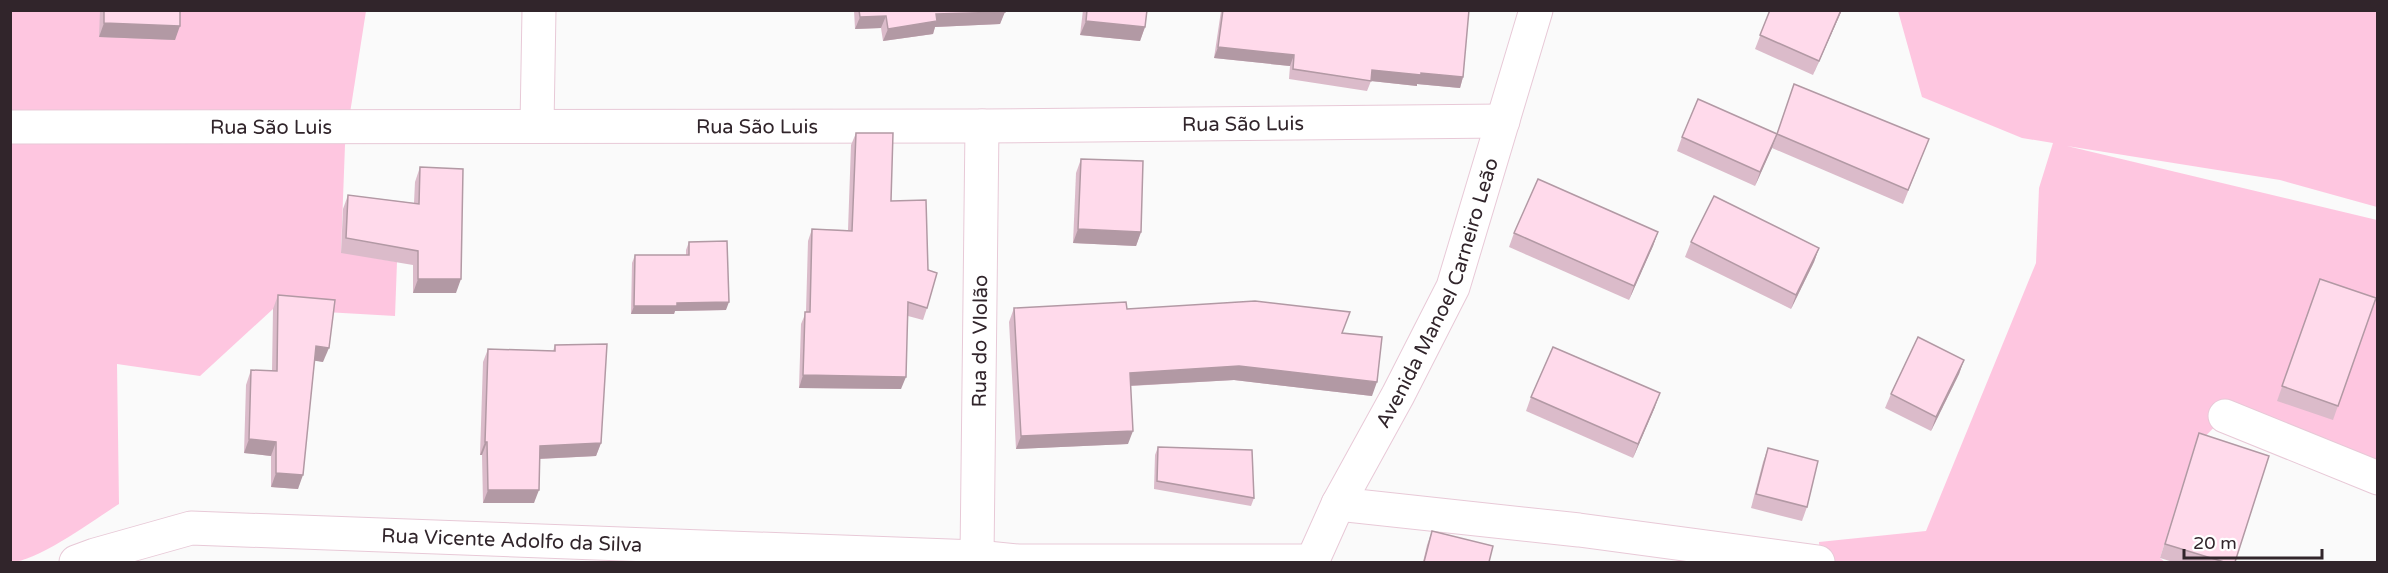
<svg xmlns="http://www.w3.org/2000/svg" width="2388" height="573" viewBox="0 0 2388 573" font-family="'Varela Round',sans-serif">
  <rect width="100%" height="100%" fill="#fafafa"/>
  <!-- green -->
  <g fill="#fec6e0">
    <path d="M10,11H366L345,145L341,252L397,262L395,316L273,309L200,376L117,364L119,504C95,519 36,563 10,562Z"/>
    <path d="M1898,11H2377V207L2280,180L2067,146L2377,220V478L2225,416L2194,448L2160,558L2165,562H1820L1819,542L1926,531L2036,263L2039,188L2053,143L2022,138L1922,97Z"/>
  </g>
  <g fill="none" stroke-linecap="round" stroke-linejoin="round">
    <defs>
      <g id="street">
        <path d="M537,125L539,10"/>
        <path id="s1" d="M10,127L982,126L1503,121"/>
        <path d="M2225,416L2378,478"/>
        <path d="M1338,504L1579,530L1818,562"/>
        <path id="s2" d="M977,557L982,126"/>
        <path id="s3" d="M76,562L95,555L191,528L977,557L1018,561H1312"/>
      </g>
      <g id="secondary">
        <path id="s4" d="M1312,562L1338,504L1398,395L1453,287L1536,10"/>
      </g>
    </defs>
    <!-- street casing -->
    <use href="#street" stroke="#e8c9d7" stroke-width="35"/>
    <!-- secondary casing -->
    <use href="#secondary" stroke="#e8c9d7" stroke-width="35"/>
    <!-- street -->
    <use href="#street" stroke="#fff" stroke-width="33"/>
    <!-- secondary -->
    <use href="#secondary" stroke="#fff" stroke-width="33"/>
  </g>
  <!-- wall -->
  <g fill="#dbbbca">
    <path d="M100,10H180L175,40L99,37Z"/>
    <path d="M854,10H1005L1000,24L935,27L933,34L883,41L881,28L855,29Z"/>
    <path d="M1083,10H1147L1145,27L1140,41L1080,35Z"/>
    <path d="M1469,10L1463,77L1460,88L1417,84V86L1371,81L1367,91L1289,79L1290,66L1214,58L1221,11Z"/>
    <path d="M1770,10H1842L1813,75L1755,49Z"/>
    <path d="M856,133L891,201L927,308L923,320L908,316L901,389L799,388L801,324L806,312L808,241L812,229L848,230L851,145Z"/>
    <path d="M1777,134L1929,139L1903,204L1772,148L1755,186L1677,151L1682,137Z"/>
    <path d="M1081,159L1141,232L1136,246L1073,243L1076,173Z"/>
    <path d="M420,167L456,293H413V265L341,253L343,209L348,195L414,203L415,182Z"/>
    <path d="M1658,232L1653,246L1629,300L1509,247L1514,233Z"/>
    <path d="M689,242L726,310L675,311L674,314H631L632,263L635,255H686V250Z"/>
    <path d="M1691,242L1819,248L1814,262L1791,309L1685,257Z"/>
    <path d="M2320,279L2376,298L2333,420L2277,401Z"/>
    <path d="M278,295L323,362L314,360L298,489L271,487V456L244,453L246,385L251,370L272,371L273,309Z"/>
    <path d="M1014,308L1127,309L1342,333L1372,396L1234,380L1131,386L1128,444L1016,449L1009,322Z"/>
    <path d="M555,345L601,443L596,456L540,459L534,503H483L482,455H480L483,362L488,349L553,351Z"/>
    <path d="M1964,360L1959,374L1931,431L1885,408L1891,394Z"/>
    <path d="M1531,397L1655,407L1633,458L1526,411Z"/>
    <path d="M2199,433L2235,562H2173L2160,558Z"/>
    <path d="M1158,447L1254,498L1251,506L1154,489L1155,455Z"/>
    <path d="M1768,448L1807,507L1802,521L1751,508L1763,462Z"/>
    <path d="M1432,531L1489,562H1423L1427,545Z"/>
  </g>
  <!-- shaded-wall -->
  <g fill="#b299a4">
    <path d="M1841,10H1842L1813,75L1819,61Z"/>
    <path d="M1005,12L1000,24L935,27L933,34L883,41L888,29L936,14Z"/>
    <path d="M886,16L881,28L855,29L860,17Z"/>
    <path d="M1086,21L1145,27L1140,41L1080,35Z"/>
    <path d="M104,23L180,26L175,40L99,37Z"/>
    <path d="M1218,47L1294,55L1290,66L1214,58Z"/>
    <path d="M1372,70L1421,73L1463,77L1460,88L1417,84V86L1371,81Z"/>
    <path d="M1777,134L1772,148L1755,186L1760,172Z"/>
    <path d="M1078,229L1141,232L1136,246L1073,243Z"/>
    <path d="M1658,232L1653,246L1629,300L1634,286Z"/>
    <path d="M1819,248L1814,262L1791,309L1796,295Z"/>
    <path d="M418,279H461L456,293H413Z"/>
    <path d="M729,302L726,310L675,311L674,314H631L634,306L677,303Z"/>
    <path d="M316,346L329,348L323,362L310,360Z"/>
    <path d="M1964,360L1959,374L1931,431L1936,417Z"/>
    <path d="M1239,366L1377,382L1372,396L1234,380L1125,386L1130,373Z"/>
    <path d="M803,375L906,377L901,389L799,388Z"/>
    <path d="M1660,393L1655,407L1633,458L1638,444Z"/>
    <path d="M1133,431L1128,444L1016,449L1021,436Z"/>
    <path d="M249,439L276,442L271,456L244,453Z"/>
    <path d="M485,442H487L482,455H480Z"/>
    <path d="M601,443L596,456L535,459L540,446Z"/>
    <path d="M276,473L303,475L298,489L271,487Z"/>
    <path d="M488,490H539L534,503H483Z"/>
  </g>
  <!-- building -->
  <g fill="#ffdaeb" stroke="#b299a4" stroke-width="1.5">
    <path d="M104,10H180V26L104,23Z"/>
    <path d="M859,10H1005V12L936,14L937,21L888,29L886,16L860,17Z"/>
    <path d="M1087,10H1147L1145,27L1086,21Z"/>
    <path d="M1223,10H1469L1463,77L1421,73V75L1372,70L1371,81L1293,69L1294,55L1218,47Z"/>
    <path d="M1770,10H1841L1819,61L1760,35Z"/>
    <path d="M1794,84L1929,139L1908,190L1777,134Z"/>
    <path d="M1698,99L1777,134L1760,172L1682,137Z"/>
    <path d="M856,133H893L891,201L926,200L928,270L937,273L927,308L908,302L906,377L803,375L805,312H810L812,229L852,231Z"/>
    <path d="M1081,159L1143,161L1141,232L1078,229Z"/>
    <path d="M420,167L463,169L461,279H418V251L346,238L348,195L419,204Z"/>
    <path d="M1538,179L1658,232L1634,286L1514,233Z"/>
    <path d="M1714,196L1819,248L1796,295L1691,242Z"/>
    <path d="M727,241L729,302L677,303V306H634L635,255H689V242Z"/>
    <path d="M2320,279L2376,298L2338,406L2282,386Z"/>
    <path d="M278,295L335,300L329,348L316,346L303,475L276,473V442L249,439L251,370L277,371Z"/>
    <path d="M1255,301L1350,312L1342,333L1382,337L1377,382L1239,366L1130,373L1133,431L1021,436L1014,308L1126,302L1127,309Z"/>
    <path d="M1918,337L1964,360L1936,417L1891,394Z"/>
    <path d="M607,344L601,443L540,446L539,490H488L487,442H485L488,349L555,351V345Z"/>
    <path d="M1553,347L1660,393L1638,444L1531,397Z"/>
    <path d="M2199,433L2269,456L2235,562H2224L2165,544Z"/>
    <path d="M1158,447L1252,450L1254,498L1157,481Z"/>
    <path d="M1768,448L1818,461L1807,507L1756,494Z"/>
    <path d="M1432,531L1493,546L1489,562H1424Z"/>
  </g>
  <g text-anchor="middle" stroke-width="6" stroke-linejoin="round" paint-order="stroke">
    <!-- street labels -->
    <g font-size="20" fill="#31252b" stroke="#fff">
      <text dy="7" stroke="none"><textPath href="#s1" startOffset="1233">Rua São Luis</textPath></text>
      <text dy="7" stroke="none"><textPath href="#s1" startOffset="747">Rua São Luis</textPath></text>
      <text dy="7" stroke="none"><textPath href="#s1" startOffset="261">Rua São Luis</textPath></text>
      <text dy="7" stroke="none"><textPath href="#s4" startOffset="298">Avenida Manoel Carneiro Leão</textPath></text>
      <text dy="7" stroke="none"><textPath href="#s2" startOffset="216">Rua do VIolão</textPath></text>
      <text dy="7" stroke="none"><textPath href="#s3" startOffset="441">Rua Vicente Adolfo da Silva</textPath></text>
    </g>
  </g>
  <!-- border -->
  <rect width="2388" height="573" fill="none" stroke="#31252b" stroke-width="24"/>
  <!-- scale -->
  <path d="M2184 549v9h138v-9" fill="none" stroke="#31252b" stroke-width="3"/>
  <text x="2193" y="549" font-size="18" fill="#31252b" stroke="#ffffff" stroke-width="4.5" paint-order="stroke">20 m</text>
</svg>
